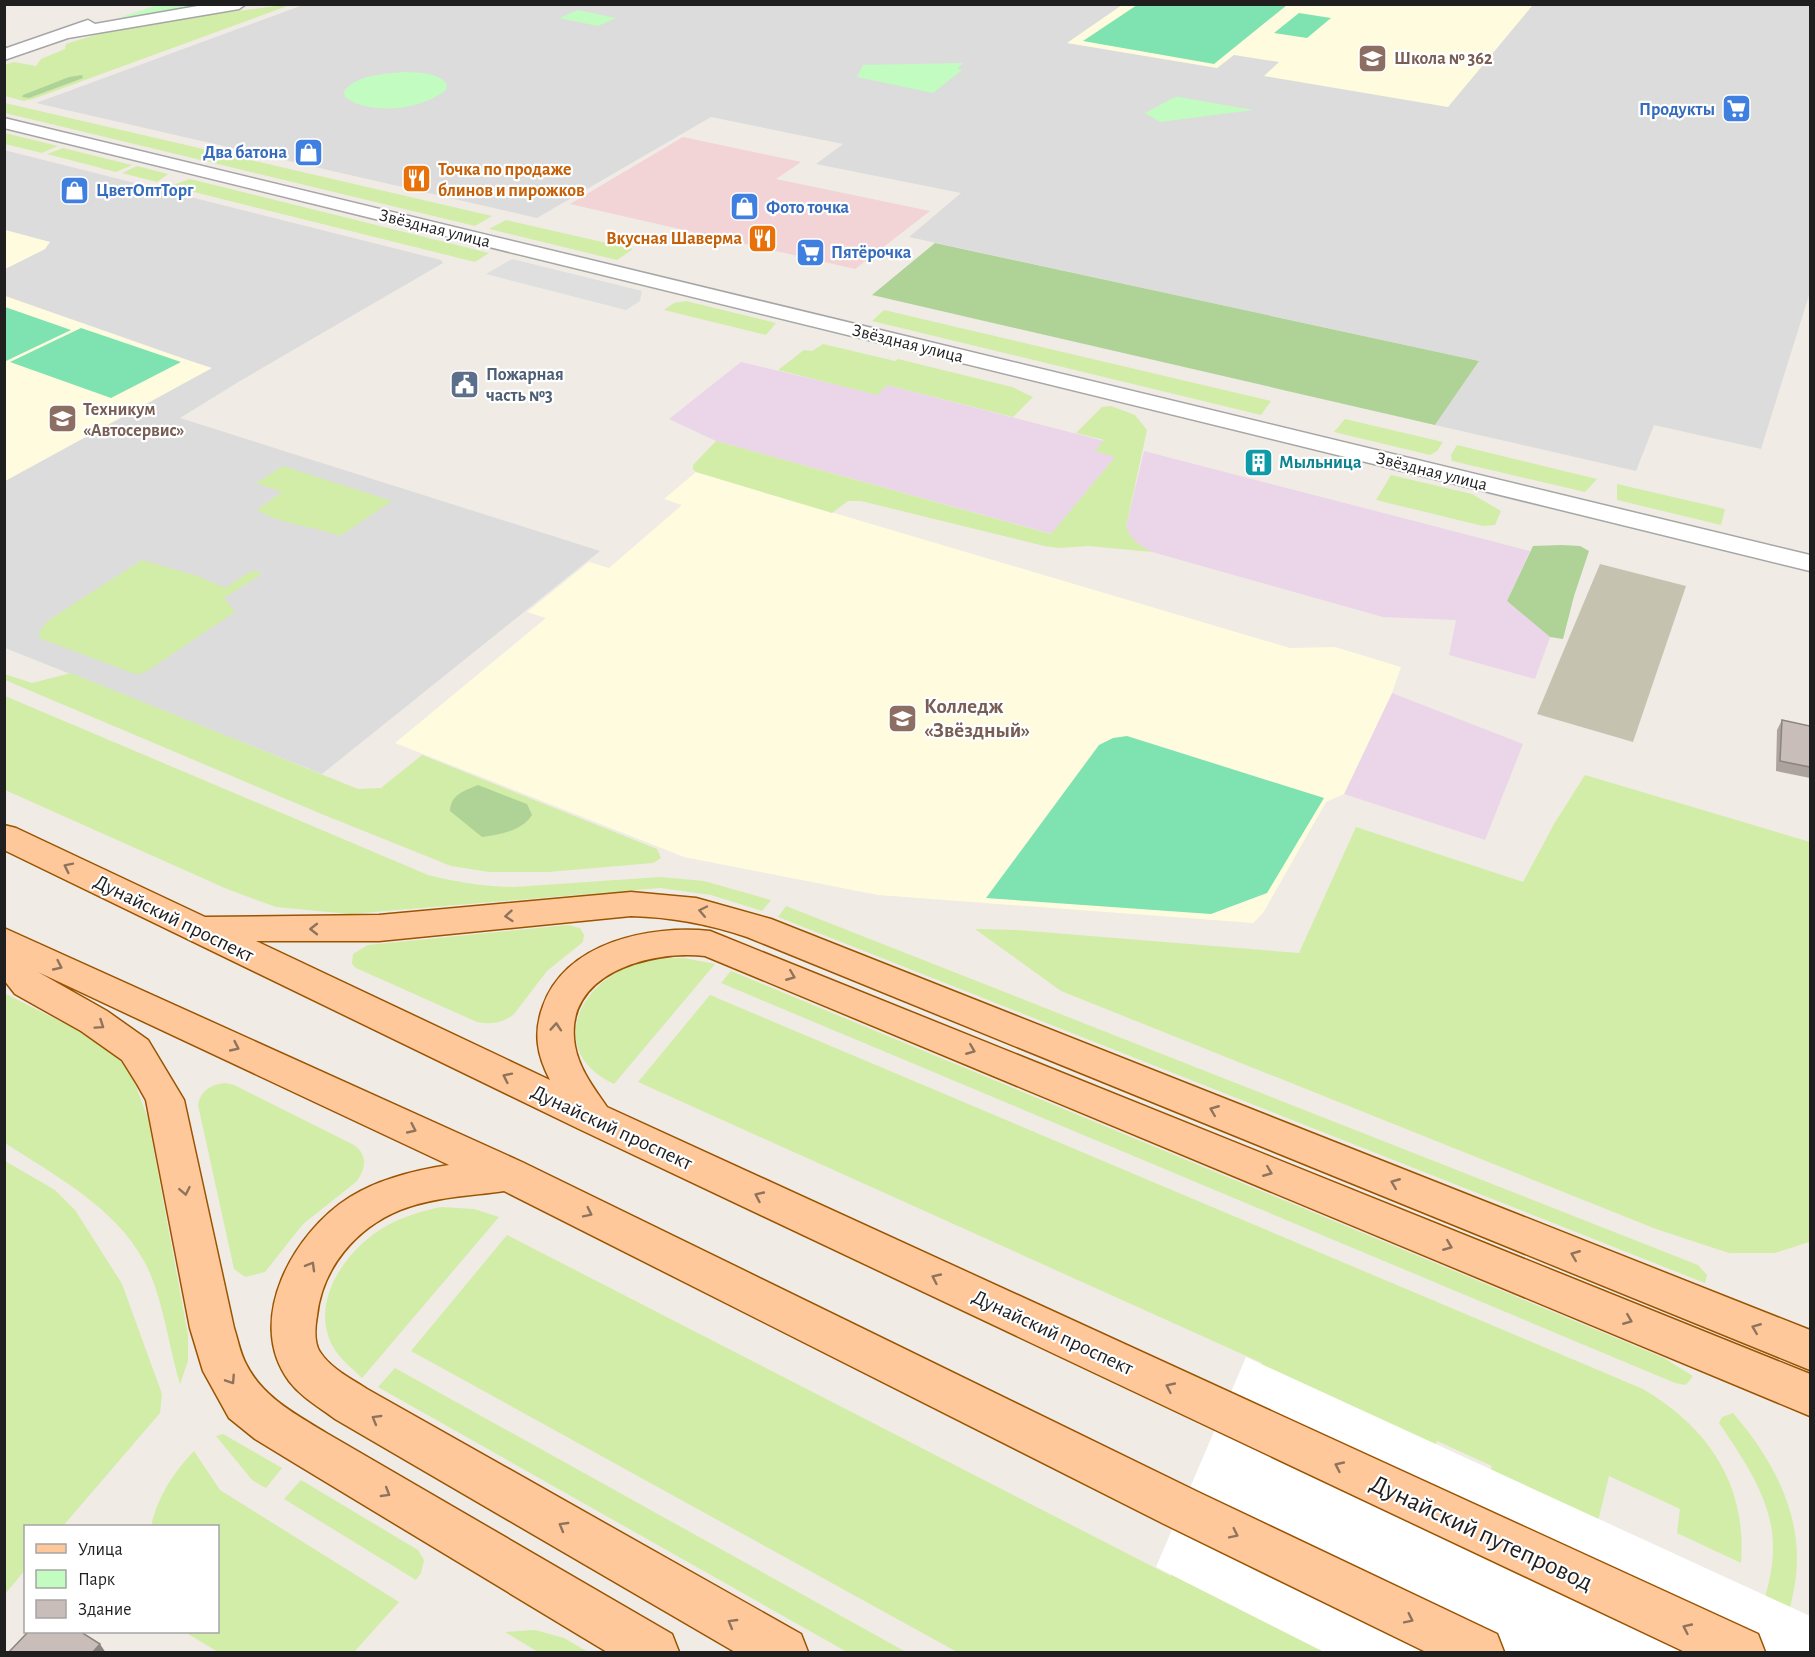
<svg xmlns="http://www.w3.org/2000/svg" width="1815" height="1657" viewBox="0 0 1815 1657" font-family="'Alegreya Sans',sans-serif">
  <rect width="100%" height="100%" fill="#f0ebe5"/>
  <!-- residential -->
  <g fill="#dddcdc">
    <path d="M303,5H1810V292L1761,449L1654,425L1636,471L1435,425L1479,361L909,237L961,193L816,164L843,144L711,117L537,218L36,103Z"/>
    <path d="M4,150L441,260L443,263L240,381L180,418L600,551L322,774L5,648V481L211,368L5,296V269L45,249L49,242L5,230Z"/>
  </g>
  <!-- commercial -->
  <path fill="#f2d3d6" d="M683,137L801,162L776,179L930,211L855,269L570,204Z"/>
  <!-- industrial -->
  <g fill="#ead6e8">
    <path d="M741,362L876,394L887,385L1104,441L1096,450L1116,456L1052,534L716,441L669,419Z"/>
    <path d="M1144,451L1530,551L1507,601L1550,637L1535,679L1449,655L1456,620L1383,617L1152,552L1138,545L1130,537L1126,527Z"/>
    <path d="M1392,693L1523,744L1485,840L1344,794Z"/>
  </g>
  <!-- education -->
  <g fill="#fffbdf">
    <path d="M1524,4L1532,6L1448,107L1264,76L1279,62L1234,55L1217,68L1067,43L1122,5Z"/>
    <path d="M5,230L50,242L45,249L5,269Z"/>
    <path d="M5,296L187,360L212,368L5,481Z"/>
    <path d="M696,472L1290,648L1335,647L1401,667L1392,693L1344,794L1326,802L1263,913L1253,923L878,895L684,857L395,743L546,618L527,612L589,562L609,568L682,505L664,499Z"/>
  </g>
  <!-- construction -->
  <path fill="#c5c3b0" d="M1600,564L1686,586L1633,742L1537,714Z"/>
  <!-- grass -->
  <g fill="#d2eda8">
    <path d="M283,5H290L33,99L24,101L5,96L4,65L14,62L36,66L41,59L65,49L66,44C131,21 214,15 283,5Z"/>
    <path d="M5,103L492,216L475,226L5,113Z"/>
    <path d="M5,133L58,146L42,153L5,144Z"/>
    <path d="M63,148L132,165L116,172L47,154Z"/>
    <path d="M137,166L168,174L157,182L122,173Z"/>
    <path d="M190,179L489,253L475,262L170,186Z"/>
    <path d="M506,220L633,249L617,260L489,229Z"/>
    <path d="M686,301L776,323L766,335L664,310L674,303Z"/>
    <path d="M884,310L1271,401L1261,415L872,321Z"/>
    <path d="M823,344L895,361L898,359L1012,387L1033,397L1013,417L887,385L877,395L778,370L804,350L812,351Z"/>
    <path d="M1111,406L1135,415L1147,430L1126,527C1131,540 1139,545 1152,552L1089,546L1059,548L1044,546L861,501H848L832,513L696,472L693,469V465L716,441L1051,534L1115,457L1095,451L1104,440L1076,433L1102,407Z"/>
    <path d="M1345,419L1443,442L1437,451L1430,455L1334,432Z"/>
    <path d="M1457,445L1597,479L1585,492L1452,461L1451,455Z"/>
    <path d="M283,466L392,501L340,536C311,525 285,526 257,510L282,492L256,483Z"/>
    <path d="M1391,475L1472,494L1501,511L1495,525L1483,526L1376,500Z"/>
    <path d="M1617,484L1725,509L1721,525L1617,500Z"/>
    <path d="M142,560L197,576L225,588L253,570L262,574L224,598L235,612L144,673L135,674L39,638L40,630L50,619Z"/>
    <path d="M71,673L358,789L381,788L422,755L657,849L661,858L653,863L548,872H489L451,866L324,815L5,680L4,674L32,683Z"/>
    <path d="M5,696L428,875C457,882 484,887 514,887L660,877L704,881L771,900L762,911L711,895L660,888L350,914L276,907L227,889L5,790Z"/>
    <path d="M1585,775L1810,842L1809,1242L1775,1253H1729L1656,1229L1061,991L975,929L1017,930L1299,953L1356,827L1523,882L1554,824Z"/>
    <path d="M786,906L1698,1265L1707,1275L1705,1283L778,917Z"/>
    <path d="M568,925L580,928L584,935L583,942L547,971L514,1014C503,1023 491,1025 477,1022L356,968L352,964L353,954L368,945Z"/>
    <path d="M684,958L715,964L614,1084C552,1055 572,993 625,968C644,959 664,958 684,958Z"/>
    <path d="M731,971L1664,1358L1693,1376L1686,1385L1675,1383L721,983Z"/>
    <path d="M4,993L95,1039L123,1063L133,1078L148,1119L188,1335V1361L180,1384C169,1347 162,1293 144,1261C115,1207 54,1175 5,1143Z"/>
    <path d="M710,995L1643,1389C1709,1428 1747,1485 1741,1563L1677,1533L1680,1509L1609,1476L1566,1652H1433L1492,1466L1437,1441L1365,1652H957L411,1351L507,1235L1171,1576L1262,1363L638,1082Z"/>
    <path d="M225,1083L234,1085L354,1145C368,1155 366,1169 356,1182L303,1224L265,1272L245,1277L234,1269L198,1105C200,1091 211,1084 225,1083Z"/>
    <path d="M5,1161L55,1190L75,1210L122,1284L162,1394L160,1413L63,1526H26L25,1570L5,1594Z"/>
    <path d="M441,1207L474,1209L499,1217L362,1378C351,1367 338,1358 331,1343C310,1298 349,1246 388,1225C405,1216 422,1211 441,1207Z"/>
    <path d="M395,1368L906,1652H847L378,1387Z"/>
    <path d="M1733,1413C1772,1458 1803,1514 1796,1576C1793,1602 1784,1628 1777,1652H1748C1757,1620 1773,1583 1773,1549C1774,1502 1744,1460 1719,1423L1722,1417Z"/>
    <path d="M223,1434L282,1468L266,1488L252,1480L216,1436Z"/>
    <path d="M194,1451L220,1490L399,1602L354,1652H218L185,1632H218V1526H151C158,1496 173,1473 194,1451Z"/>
    <path d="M301,1480L418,1550L424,1560L421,1573L416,1580L284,1499Z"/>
    <path d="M535,1630L564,1638L588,1652H538L505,1632Z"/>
  </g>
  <!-- forest -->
  <g fill="#afd297">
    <path d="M82,75L83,78L29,98L22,97L23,95L69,77Z"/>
    <path d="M935,243L1479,361L1435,425L872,295Z"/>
    <path d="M1562,545L1580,546L1589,551L1574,596L1563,639L1550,637L1507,601L1533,546Z"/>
    <path d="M478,785L527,804L532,815C522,831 499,835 482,837L450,811C451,794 464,791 478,785Z"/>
  </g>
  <!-- park -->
  <g fill="#c2fcc0">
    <path d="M158,5H217L118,18Z"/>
    <path d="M578,10L616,18L598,26L559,18Z"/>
    <path d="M963,63L957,69L962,70L933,93L857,77L863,65Z"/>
    <path d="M405,72C420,73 437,72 447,84L446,90C422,110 370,116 345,97L344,91C358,74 385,74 405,72Z"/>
    <path d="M1175,97H1179L1253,110L1160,122L1145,113Z"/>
  </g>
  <!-- pitch -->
  <g fill="#7ee3b0">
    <path d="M1137,5V4L1287,5L1214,64L1083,41Z"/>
    <path d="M1299,13L1331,18L1307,38L1274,33Z"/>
    <path d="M5,307L71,330L6,361Z"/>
    <path d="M81,328L181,362L111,398L10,362Z"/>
    <path d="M1127,736L1324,798L1267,893L1211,914L986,898L1099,745L1113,738Z"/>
  </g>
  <!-- parking -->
  <path fill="#dfdfdf" d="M512,259L642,291L640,301L626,310L486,274Z"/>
  <!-- pier -->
  <path fill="#fff" d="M1246,1357L1810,1616V1652H1324L1156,1567Z"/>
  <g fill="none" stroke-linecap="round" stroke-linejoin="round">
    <defs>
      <g id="minor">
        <path d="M209,4H246L239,9L68,38L4,60V49L82,22L88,20L95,24Z"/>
        <path d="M4,118L1810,555V571L4,128Z"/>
      </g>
      <g id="major">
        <path d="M4,825L16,828L205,917L379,915L631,892L696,898L771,919L1810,1330V1370L747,937C709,924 671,917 631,916L379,941H256L550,1080C537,1055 533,1033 543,1006C566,942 650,925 710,931L1810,1374V1416L705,956C650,950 562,974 575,1046C579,1069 594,1088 607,1107L1758,1634L1765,1652H1685L579,1129L4,850Z"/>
        <path d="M4,928L522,1162L1198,1492L1497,1634L1504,1652H1426L1164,1524L504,1191C470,1196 433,1197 400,1210C356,1228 322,1268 317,1316C315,1327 314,1343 320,1352C331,1369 352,1379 367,1389L801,1634L808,1652H735L335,1419C319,1407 301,1397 289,1381C244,1320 294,1232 350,1197C379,1179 416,1170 449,1165L38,972L107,1011L148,1040L184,1100L234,1328C238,1340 240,1353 246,1364C263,1398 297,1415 328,1434L672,1634L679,1652H607L296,1464L255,1439L229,1418L203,1371L190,1328L146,1100L137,1084L122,1060L81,1031L15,994L4,980Z"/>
      </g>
    </defs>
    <!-- minor casing -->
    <use href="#minor" stroke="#a6a6a6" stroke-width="3"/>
    <!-- major casing -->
    <use href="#major" stroke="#9a5400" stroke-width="3"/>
    <!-- minor -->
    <use href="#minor" fill="#fff" fill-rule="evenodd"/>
    <!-- major -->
    <use href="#major" fill="#ffc89b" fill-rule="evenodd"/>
  </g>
  <!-- wall -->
  <path fill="#aca39e" d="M1782,720L1810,726V778L1776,771L1777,730Z"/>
  <!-- shaded-wall -->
  <path fill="#8c8481" d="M100,1644L106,1653H92Z"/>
  <!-- building -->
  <g fill="#c8bdb8" stroke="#8c8481" stroke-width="1.5">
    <path d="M1782,720L1810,726V767L1780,761Z"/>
    <path d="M28,1632H81L100,1644L92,1653H8Z"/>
  </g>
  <!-- one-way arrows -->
  <defs><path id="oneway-chevron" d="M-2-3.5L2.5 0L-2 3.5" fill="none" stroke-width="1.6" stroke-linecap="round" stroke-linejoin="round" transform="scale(1.5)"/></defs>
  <g stroke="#8f745d">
    <use href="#oneway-chevron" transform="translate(68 867) rotate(-154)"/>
    <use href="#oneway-chevron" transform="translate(703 911) rotate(-168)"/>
    <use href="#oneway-chevron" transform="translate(509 916) rotate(175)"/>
    <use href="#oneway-chevron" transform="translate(314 929) rotate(180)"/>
    <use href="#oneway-chevron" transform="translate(58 966) rotate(25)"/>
    <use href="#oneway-chevron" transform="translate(791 976) rotate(22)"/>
    <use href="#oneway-chevron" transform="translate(100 1025) rotate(34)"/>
    <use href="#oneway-chevron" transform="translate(556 1027) rotate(-86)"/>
    <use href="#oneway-chevron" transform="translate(235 1047) rotate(25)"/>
    <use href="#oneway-chevron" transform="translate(971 1050) rotate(22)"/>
    <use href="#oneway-chevron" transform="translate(507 1077) rotate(-154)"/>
    <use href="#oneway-chevron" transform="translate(1214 1110) rotate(-158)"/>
    <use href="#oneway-chevron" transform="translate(412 1129) rotate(25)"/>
    <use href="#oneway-chevron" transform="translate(1268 1172) rotate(22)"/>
    <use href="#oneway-chevron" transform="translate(1395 1183) rotate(-158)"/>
    <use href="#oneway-chevron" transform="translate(185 1191) rotate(79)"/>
    <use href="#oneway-chevron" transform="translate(759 1196) rotate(-155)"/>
    <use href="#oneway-chevron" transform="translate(588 1213) rotate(26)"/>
    <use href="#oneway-chevron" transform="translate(1448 1246) rotate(22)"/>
    <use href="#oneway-chevron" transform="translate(1575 1255) rotate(-158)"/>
    <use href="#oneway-chevron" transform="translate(311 1266) rotate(-60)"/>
    <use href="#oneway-chevron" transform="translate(936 1278) rotate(-155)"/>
    <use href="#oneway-chevron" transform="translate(1628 1320) rotate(22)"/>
    <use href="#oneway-chevron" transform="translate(1756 1328) rotate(-158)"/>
    <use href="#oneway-chevron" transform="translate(231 1380) rotate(57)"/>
    <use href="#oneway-chevron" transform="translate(1170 1387) rotate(-155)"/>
    <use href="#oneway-chevron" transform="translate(376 1419) rotate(-150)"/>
    <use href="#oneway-chevron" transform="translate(1339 1466) rotate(-155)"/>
    <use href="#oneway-chevron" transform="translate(386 1493) rotate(31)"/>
    <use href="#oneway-chevron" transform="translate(563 1526) rotate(-150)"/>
    <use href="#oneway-chevron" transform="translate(1234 1534) rotate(26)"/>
    <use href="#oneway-chevron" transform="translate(1409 1619) rotate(26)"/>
    <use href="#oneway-chevron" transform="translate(732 1623) rotate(-150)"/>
    <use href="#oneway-chevron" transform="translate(1687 1628) rotate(-155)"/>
  </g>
  <!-- icons -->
  <defs>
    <symbol id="school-square" viewBox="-11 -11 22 22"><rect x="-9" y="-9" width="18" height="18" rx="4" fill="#8d6e63" stroke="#fff"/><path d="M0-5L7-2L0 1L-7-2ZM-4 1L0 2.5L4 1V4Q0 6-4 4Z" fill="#fff"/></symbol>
    <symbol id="supermarket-square" viewBox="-11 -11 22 22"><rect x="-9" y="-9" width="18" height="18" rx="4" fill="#3f7fe0" stroke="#fff"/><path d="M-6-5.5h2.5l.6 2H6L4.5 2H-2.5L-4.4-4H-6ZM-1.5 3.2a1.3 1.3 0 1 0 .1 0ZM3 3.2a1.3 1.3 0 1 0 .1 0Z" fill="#fff"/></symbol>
    <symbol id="shop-square" viewBox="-11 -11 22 22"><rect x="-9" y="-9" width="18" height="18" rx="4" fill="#3f7fe0" stroke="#fff"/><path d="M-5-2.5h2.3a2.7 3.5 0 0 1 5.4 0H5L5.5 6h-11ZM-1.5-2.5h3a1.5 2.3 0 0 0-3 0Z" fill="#fff"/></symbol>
    <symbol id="restaurant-square" viewBox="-11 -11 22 22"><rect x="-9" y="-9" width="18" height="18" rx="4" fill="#e8710a" stroke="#fff"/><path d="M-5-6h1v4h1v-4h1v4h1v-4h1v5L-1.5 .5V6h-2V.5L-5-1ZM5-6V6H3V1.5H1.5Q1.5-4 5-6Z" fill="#fff"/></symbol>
    <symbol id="civic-square" viewBox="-11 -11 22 22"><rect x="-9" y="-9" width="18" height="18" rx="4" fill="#5c6f8a" stroke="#fff"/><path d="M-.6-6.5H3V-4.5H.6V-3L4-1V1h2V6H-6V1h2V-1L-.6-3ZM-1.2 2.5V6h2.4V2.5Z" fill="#fff"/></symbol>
    <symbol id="university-square" viewBox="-11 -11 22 22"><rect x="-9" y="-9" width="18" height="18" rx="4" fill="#8d6e63" stroke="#fff"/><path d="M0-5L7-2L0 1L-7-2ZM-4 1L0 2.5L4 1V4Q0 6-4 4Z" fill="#fff"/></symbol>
    <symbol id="building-square" viewBox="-11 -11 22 22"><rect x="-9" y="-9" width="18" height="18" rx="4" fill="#0f9aa8" stroke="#fff"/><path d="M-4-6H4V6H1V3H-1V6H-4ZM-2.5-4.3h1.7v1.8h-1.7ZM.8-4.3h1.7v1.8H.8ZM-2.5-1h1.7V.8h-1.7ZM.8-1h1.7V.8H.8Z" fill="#fff"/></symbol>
  </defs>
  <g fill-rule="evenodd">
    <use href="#school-square" x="1356" y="42" width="33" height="33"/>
    <use href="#supermarket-square" x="1720" y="92" width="33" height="33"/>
    <use href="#shop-square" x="292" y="136" width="33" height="33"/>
    <use href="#restaurant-square" x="400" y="162" width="33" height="33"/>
    <use href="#shop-square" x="58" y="174" width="33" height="33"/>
    <use href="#shop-square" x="728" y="190" width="33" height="33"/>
    <use href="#restaurant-square" x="746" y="222" width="33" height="33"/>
    <use href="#supermarket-square" x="794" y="236" width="33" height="33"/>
    <use href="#civic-square" x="448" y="368" width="33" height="33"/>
    <use href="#university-square" x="46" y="402" width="33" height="33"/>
    <use href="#building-square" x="1242" y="446" width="33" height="33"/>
    <use href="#university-square" x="886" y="702" width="33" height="33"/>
  </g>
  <g text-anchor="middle" stroke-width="4.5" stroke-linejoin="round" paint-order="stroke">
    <!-- far-education labels -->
    <g font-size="18" font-weight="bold" fill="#785e54" stroke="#fff" text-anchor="start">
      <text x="1394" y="64">Школа № 362</text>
      <text x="83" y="415">Техникум<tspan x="83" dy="21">«Автосервис»</tspan></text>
    </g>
    <!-- far-shop labels -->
    <g font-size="18" font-weight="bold" fill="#366cbe" stroke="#fff" text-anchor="start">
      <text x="1715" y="115" text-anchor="end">Продукты</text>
      <text x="287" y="158" text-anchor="end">Два батона</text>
      <text x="96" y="196">ЦветОптТорг</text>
      <text x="766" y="213">Фото точка</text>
      <text x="831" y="258">Пятёрочка</text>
    </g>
    <!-- far-food labels -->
    <g font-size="18" font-weight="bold" fill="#c56008" stroke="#fff" text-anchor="start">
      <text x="438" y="175">Точка по продаже<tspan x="438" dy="21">блинов и пирожков</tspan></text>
      <text x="742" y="244" text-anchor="end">Вкусная Шаверма</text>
    </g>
    <!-- far-street labels -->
    <g font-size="18" fill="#1f1f1f" stroke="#fff">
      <text transform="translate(435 228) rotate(14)" y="6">Звёздная улица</text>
      <text transform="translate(908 343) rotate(14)" y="6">Звёздная улица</text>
      <text transform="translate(1432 471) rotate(14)" y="6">Звёздная улица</text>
    </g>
    <!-- far-service labels -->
    <g font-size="18" font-weight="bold" fill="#4e5e75" stroke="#fff" text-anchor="start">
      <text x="486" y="380">Пожарная<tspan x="486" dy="21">часть №3</tspan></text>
    </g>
    <!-- far-culture labels -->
    <g font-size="18" font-weight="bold" fill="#0d838f" stroke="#fff" text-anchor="start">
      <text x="1279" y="468">Мыльница</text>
    </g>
    <!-- education labels -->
    <g font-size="21" font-weight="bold" fill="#785e54" stroke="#fff" text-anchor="start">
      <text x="924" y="713">Колледж<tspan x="924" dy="24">«Звёздный»</tspan></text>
    </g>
    <!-- street labels -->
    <g font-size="21" fill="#1f1f1f" stroke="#fff">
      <text transform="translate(174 918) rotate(26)" y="7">Дунайский проспект</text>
      <text transform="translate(612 1127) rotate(25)" y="7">Дунайский проспект</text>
      <text transform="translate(1053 1332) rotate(25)" y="7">Дунайский проспект</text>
    </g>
    <!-- near-street labels -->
    <g font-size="26" fill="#1f1f1f" stroke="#fff">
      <text transform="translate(1482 1532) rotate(25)" y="9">Дунайский путепровод</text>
    </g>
  </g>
  <!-- border -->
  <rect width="1815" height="1657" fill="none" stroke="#1f1f1f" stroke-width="12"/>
  <!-- legend -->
  <rect x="24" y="1525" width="195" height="108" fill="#ffffff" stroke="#a5a5a5" stroke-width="1.5"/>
  <rect x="36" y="1544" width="30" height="9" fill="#ffc89b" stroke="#a5a5a5" stroke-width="1.5"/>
  <text x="78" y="1555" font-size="18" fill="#1f1f1f">Улица</text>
  <rect x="36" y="1570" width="30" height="18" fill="#c2fcc0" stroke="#a5a5a5" stroke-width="1.5"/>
  <text x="78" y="1585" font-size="18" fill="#1f1f1f">Парк</text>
  <rect x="36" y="1600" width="30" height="18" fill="#c8bdb8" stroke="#a5a5a5" stroke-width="1.5"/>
  <text x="78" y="1615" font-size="18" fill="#1f1f1f">Здание</text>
</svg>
